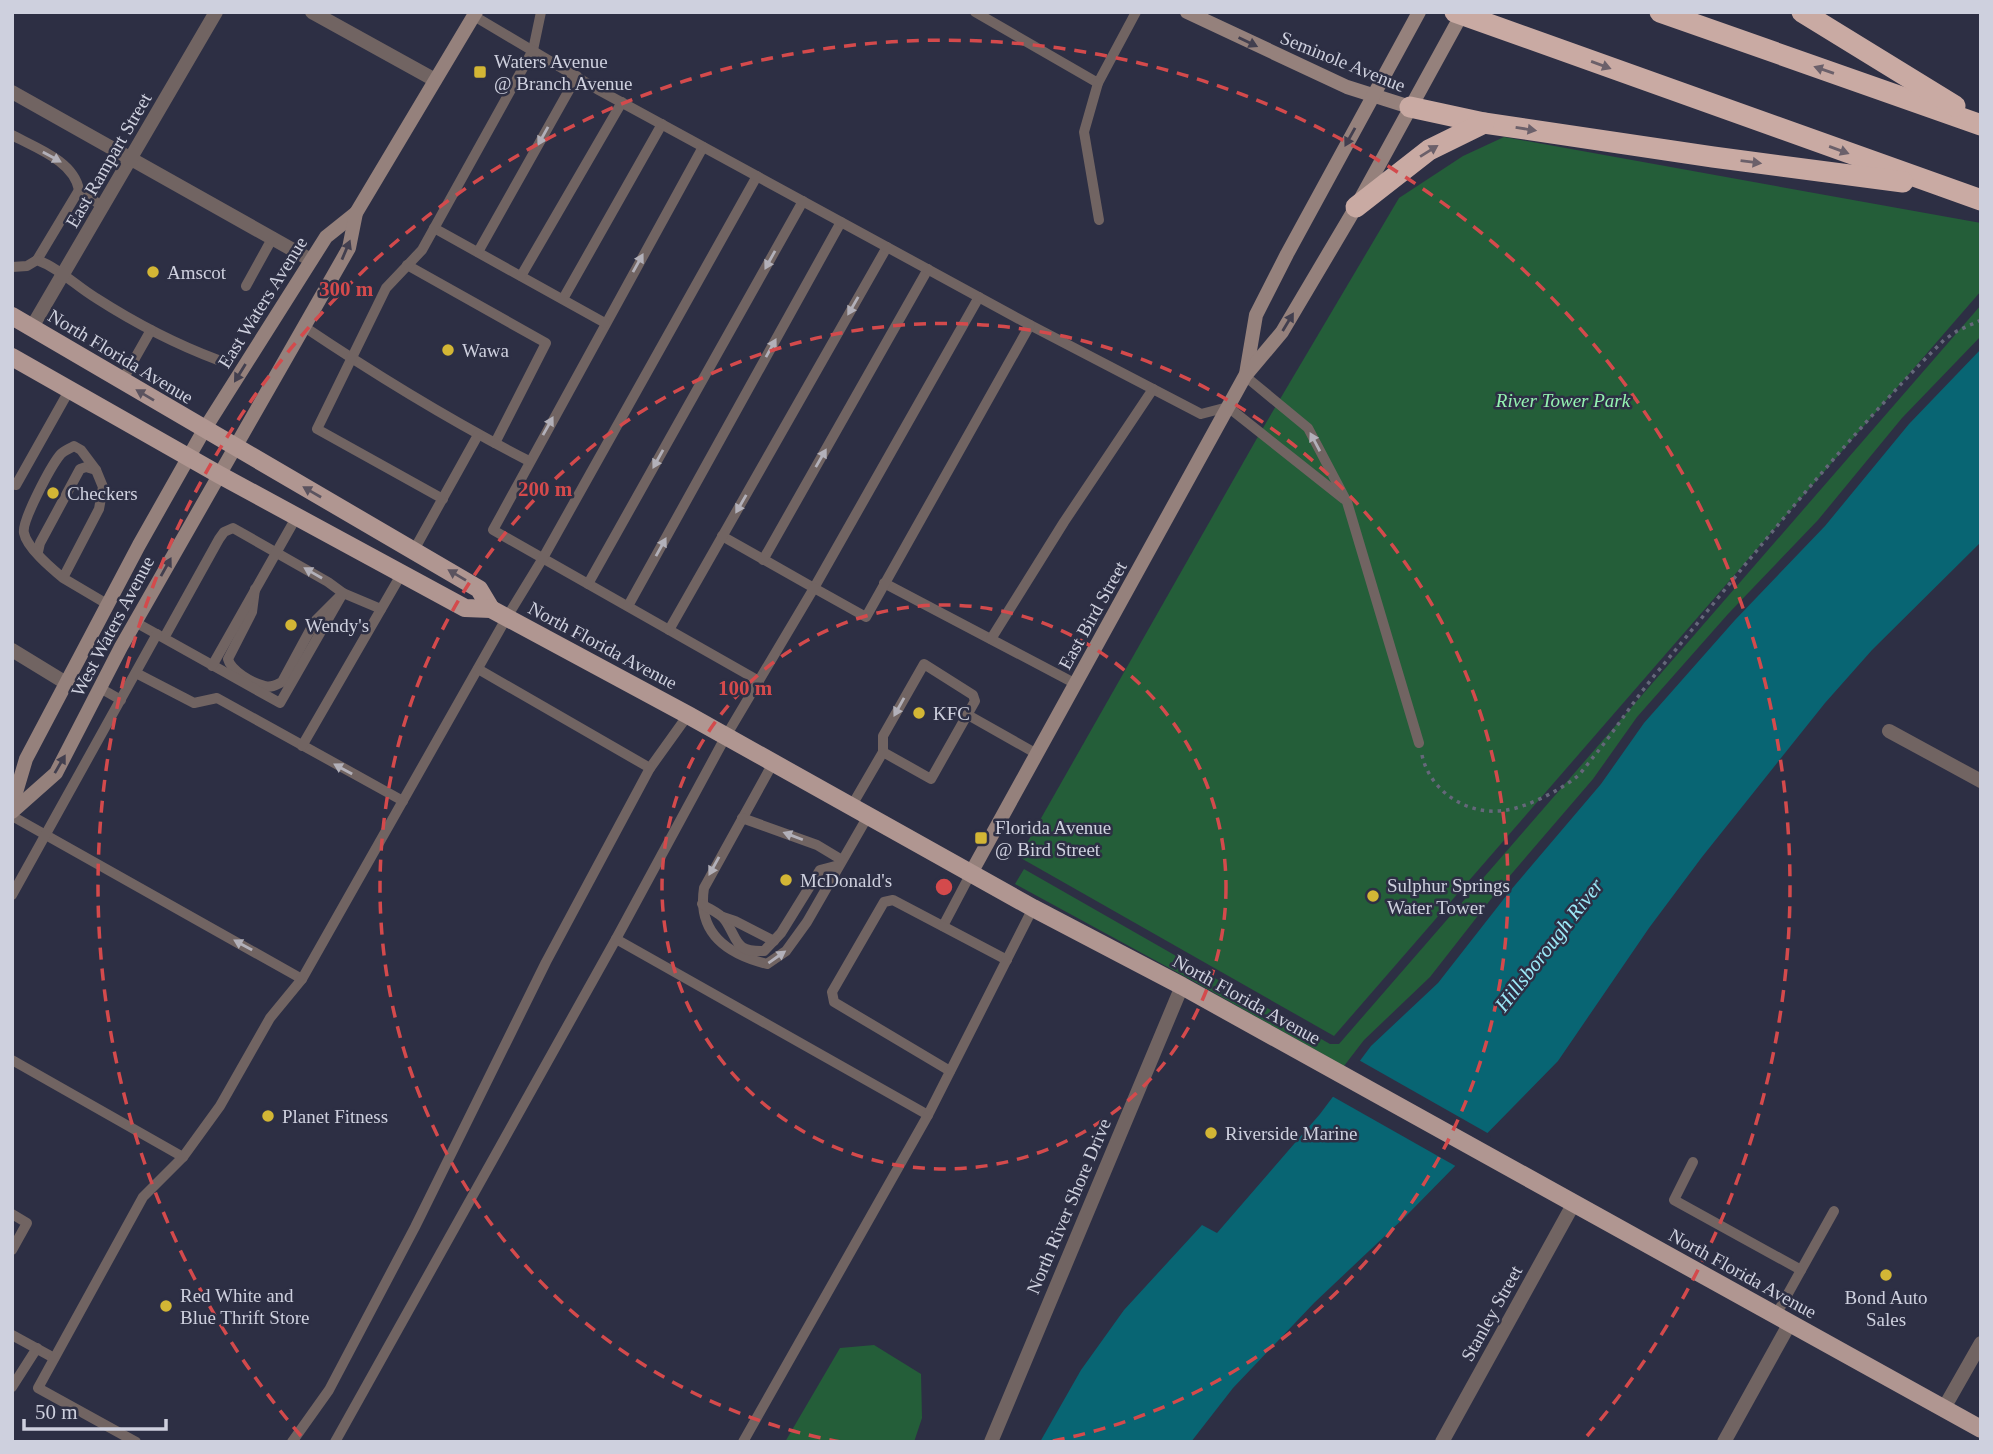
<svg xmlns="http://www.w3.org/2000/svg" width="1993" height="1454" viewBox="0 0 1993 1454" font-family="'Times New Roman',serif">
  <rect width="100%" height="100%" fill="#2d2f44"/>
  <!-- green -->
  <g fill="#245e39">
    <path d="M1504,137L1981,223V291L1334,1036L1019,857L1260,433L1399,198L1463,156Z"/>
    <path d="M1981,305V336L1902,418L1818,520L1728,614L1637,717L1593,779L1502,885L1430,977L1364,1040L1344,1066L1195,982L1015,884L1024,869L1330,1044H1339Z"/>
    <path d="M874,1345L921,1374L922,1418L914,1442H785L840,1348Z"/>
  </g>
  <!-- water -->
  <path fill="#086573" d="M1981,349V542L1872,650L1825,703L1702,857L1649,928L1558,1061L1406,1216L1314,1303L1233,1388L1191,1442H1040L1081,1370L1124,1310L1202,1225L1217,1233L1320,1114L1371,1046L1438,983L1510,891L1601,784L1644,723L1735,620L1825,526L1909,424Z"/>
  <!-- pier -->
  <path fill="#2d2f44" d="M1357,1059L1491,1135L1490,1138L1459,1168L1330,1095Z"/>
  <g fill="none" stroke-linecap="round" stroke-linejoin="round">
    <!-- path -->
    <path stroke="#65677a" stroke-width="3.5" stroke-dasharray="3.5 5" stroke-linecap="butt" d="M1422,755C1430,792 1469,817 1507,810C1527,807 1558,791 1574,779C1582,773 1588,763 1595,755C1617,728 1636,697 1659,670C1750,560 1842,441 1944,340L1957,331L1981,320"/>
    <!-- lane -->
    <g stroke="#716462" stroke-width="10">
      <path d="M975,12L1098,83L1136,12"/>
      <path d="M1098,83L1084,132L1099,220"/>
      <path d="M12,135C36,148 74,161 79,190L103,207"/>
      <path d="M703,147L493,530L759,681"/>
      <path d="M434,228L605,323"/>
      <path d="M478,252L577,76"/>
      <path d="M37,260L79,190"/>
      <path d="M407,265L546,343L495,443"/>
      <path d="M12,267L27,266L37,260C59,268 76,286 96,298C135,323 175,344 218,360"/>
      <path d="M521,276L622,102"/>
      <path d="M246,286L273,237"/>
      <path d="M563,299L662,124"/>
      <path d="M1030,325L1201,414L1228,407L1344,499"/>
      <path d="M303,326C376,375 451,421 529,461"/>
      <path d="M1245,376L1308,428L1347,502L1419,743"/>
      <path d="M122,381L151,330"/>
      <path d="M12,483L16,485L70,389"/>
      <path d="M443,499L317,429L386,288L422,250L533,50L541,12"/>
      <path d="M722,536L814,588L979,297"/>
      <path d="M414,550L478,435"/>
      <path d="M38,552L40,543L80,469L86,467L96,470"/>
      <path d="M763,560L928,269"/>
      <path d="M63,578C51,568 27,548 24,533C21,522 51,466 60,455C63,451 69,449 74,446L81,450L96,470L103,487L99,509L63,578L107,604"/>
      <path d="M884,583L1076,684"/>
      <path d="M588,584L803,201"/>
      <path d="M255,589L252,612L228,659C231,671 252,683 265,686C271,688 276,685 282,682L315,621L343,593L381,609"/>
      <path d="M628,606L841,222"/>
      <path d="M135,622L280,703L343,593L328,582L233,528L224,532L219,539L164,638"/>
      <path d="M669,630L887,247"/>
      <path d="M991,639L1064,522L1153,389"/>
      <path d="M212,666L297,516"/>
      <path d="M136,673L194,703L217,698L403,801"/>
      <path d="M100,688L121,700"/>
      <path d="M968,715L1037,754"/>
      <path d="M302,746L402,573"/>
      <path d="M773,763L704,888C697,933 727,954 767,964L786,951L807,922L868,816"/>
      <path d="M650,768L688,715"/>
      <path d="M851,807L883,752V736L924,664L973,695L975,701L931,779L883,752"/>
      <path d="M12,816L302,979"/>
      <path d="M742,818L817,845L842,860"/>
      <path d="M12,895L157,634"/>
      <path d="M702,904C709,909 720,913 725,920C739,941 734,952 764,951L781,933L820,870L839,865"/>
      <path d="M723,917L735,921L774,941"/>
      <path d="M943,926L971,873"/>
      <path d="M616,939L928,1115"/>
      <path d="M12,1060L183,1157"/>
      <path d="M950,1071L834,1002L832,992L884,902L893,900L1007,960"/>
      <path d="M1693,1162L1674,1200L1801,1270"/>
      <path d="M12,1214L27,1223L12,1250"/>
      <path d="M1776,1315L1834,1211"/>
      <path d="M12,1335L54,1358"/>
      <path d="M12,1387L37,1348"/>
      <path d="M136,1442L38,1388L143,1197L183,1157L220,1106L270,1018L302,979L507,617L543,558L757,176"/>
      <path d="M292,1442L329,1390L415,1227L546,962L650,768L478,669"/>
      <path d="M335,1442L616,939L726,736L814,588L866,617L1030,325L597,89L474,16"/>
      <path d="M743,1442L928,1115L1033,908"/>
    </g>
    <!-- street -->
    <g stroke="#716462" stroke-width="14">
      <path d="M312,12L435,80"/>
      <path d="M12,92L311,260"/>
      <path d="M32,327L216,12"/>
      <path d="M12,650L66,683"/>
      <path d="M1889,731L1981,781"/>
      <path d="M1944,1408L1981,1343"/>
      <path d="M991,1442L1182,986"/>
      <path d="M1442,1442L1574,1203"/>
      <path d="M1724,1442L1790,1323"/>
    </g>
    <!-- secondary -->
    <g stroke="#95817c" stroke-width="14">
      <path d="M1187,12L1347,87L1410,107"/>
      <path d="M1246,374L1256,315L1287,254L1419,12"/>
      <path d="M12,806L26,759L139,545L204,430L326,237L356,213"/>
      <path d="M12,812L56,773L121,647L349,248L356,213L476,12"/>
      <path d="M971,873L1245,376L1282,332L1356,207L1463,12"/>
    </g>
    <!-- primary -->
    <g stroke="#b09691" stroke-width="18">
      <path d="M12,316L479,589L491,609"/>
      <path d="M12,357L218,474L465,608L491,609L688,715L1033,908L1182,986L1981,1429"/>
    </g>
    <!-- highway -->
    <g stroke="#c9aaa3" stroke-width="21">
      <path d="M1455,12L1981,200"/>
      <path d="M1660,12L1981,125"/>
      <path d="M1802,12L1955,106"/>
      <path d="M1410,107L1484,123L1713,157L1903,182"/>
      <path d="M1356,207L1429,150L1484,123"/>
    </g>
  </g>
  <!-- one-way arrows -->
  <defs><path id="oneway-solid" d="M-6-.8H1V-3.2L6.5 0L1 3.2V.8H-6Z" transform="scale(1.75)"/></defs>
  <g fill="#423f4f">
    <use href="#oneway-solid" transform="translate(1248 42) rotate(26)"/>
    <use href="#oneway-solid" transform="translate(1350 137) rotate(119)"/>
    <use href="#oneway-solid" transform="translate(346 250) rotate(-67)"/>
    <use href="#oneway-solid" transform="translate(1288 322) rotate(-59)"/>
    <use href="#oneway-solid" transform="translate(240 373) rotate(122)"/>
    <use href="#oneway-solid" transform="translate(166 567) rotate(-61)"/>
    <use href="#oneway-solid" transform="translate(60 764) rotate(-60)"/>
  </g>
  <g fill="#6b606a">
    <use href="#oneway-solid" transform="translate(1601 65) rotate(20)"/>
    <use href="#oneway-solid" transform="translate(1824 70) rotate(-161)"/>
    <use href="#oneway-solid" transform="translate(1526 129) rotate(9)"/>
    <use href="#oneway-solid" transform="translate(1839 150) rotate(20)"/>
    <use href="#oneway-solid" transform="translate(1429 151) rotate(-32)"/>
    <use href="#oneway-solid" transform="translate(1751 162) rotate(7)"/>
  </g>
  <g fill="#b2b0b9">
    <use href="#oneway-solid" transform="translate(543 136) rotate(119)"/>
    <use href="#oneway-solid" transform="translate(52 157) rotate(29)"/>
    <use href="#oneway-solid" transform="translate(770 260) rotate(119)"/>
    <use href="#oneway-solid" transform="translate(638 263) rotate(-61)"/>
    <use href="#oneway-solid" transform="translate(853 306) rotate(120)"/>
    <use href="#oneway-solid" transform="translate(771 348) rotate(-61)"/>
    <use href="#oneway-solid" transform="translate(548 426) rotate(-61)"/>
    <use href="#oneway-solid" transform="translate(1315 442) rotate(-118)"/>
    <use href="#oneway-solid" transform="translate(821 458) rotate(-60)"/>
    <use href="#oneway-solid" transform="translate(658 459) rotate(119)"/>
    <use href="#oneway-solid" transform="translate(741 504) rotate(120)"/>
    <use href="#oneway-solid" transform="translate(661 547) rotate(-61)"/>
    <use href="#oneway-solid" transform="translate(313 573) rotate(-150)"/>
    <use href="#oneway-solid" transform="translate(899 707) rotate(119)"/>
    <use href="#oneway-solid" transform="translate(343 769) rotate(-151)"/>
    <use href="#oneway-solid" transform="translate(793 836) rotate(-159)"/>
    <use href="#oneway-solid" transform="translate(714 866) rotate(119)"/>
    <use href="#oneway-solid" transform="translate(243 945) rotate(-151)"/>
    <use href="#oneway-solid" transform="translate(777 957) rotate(-35)"/>
  </g>
  <g fill="#5b535f">
    <use href="#oneway-solid" transform="translate(145 395) rotate(-149)"/>
    <use href="#oneway-solid" transform="translate(312 492) rotate(-150)"/>
    <use href="#oneway-solid" transform="translate(457 575) rotate(-149)"/>
  </g>
  <!-- distance rings -->
  <g fill="none" stroke="#d44a4c" stroke-width="3.5" stroke-dasharray="12 9">
    <circle cx="944" cy="887" r="282"/>
    <path d="M841 1442A564 564 0 1 1 1047 1442"/>
    <path d="M301 1436A846 846 0 1 1 1587 1436"/>
  </g>
  <!-- markers -->
  <g fill="#d3b635" stroke="#2d2f44" stroke-width="2.5">
    <rect x="473" y="65" width="14" height="14" rx="3.5"/>
    <circle cx="153" cy="272" r="7"/>
    <circle cx="448" cy="350" r="7"/>
    <circle cx="53" cy="493" r="7"/>
    <circle cx="291" cy="625" r="7"/>
    <circle cx="919" cy="713" r="7"/>
    <rect x="974" y="831" width="14" height="14" rx="3.5"/>
    <circle cx="786" cy="880" r="7"/>
    <circle cx="1373" cy="896" r="7"/>
    <circle cx="268" cy="1116" r="7"/>
    <circle cx="1211" cy="1133" r="7"/>
    <circle cx="1886" cy="1275" r="7"/>
    <circle cx="166" cy="1306" r="7"/>
  </g>
  <g text-anchor="middle" stroke-width="5" stroke-linejoin="round" paint-order="stroke">
    <!-- poi labels -->
    <g font-size="19" fill="#ced0de" stroke="#2d2f44" text-anchor="start">
      <text x="494" y="68">Waters Avenue<tspan x="494" dy="22">@ Branch Avenue</tspan></text>
      <text x="167" y="279">Amscot</text>
      <text x="462" y="357">Wawa</text>
      <text x="67" y="500">Checkers</text>
      <text x="305" y="632">Wendy's</text>
      <text x="933" y="720">KFC</text>
      <text x="995" y="834">Florida Avenue<tspan x="995" dy="22">@ Bird Street</tspan></text>
      <text x="800" y="887">McDonald's</text>
      <text x="1387" y="892">Sulphur Springs<tspan x="1387" dy="22">Water Tower</tspan></text>
      <text x="282" y="1123">Planet Fitness</text>
      <text x="1225" y="1140">Riverside Marine</text>
      <text x="180" y="1302">Red White and<tspan x="180" dy="22">Blue Thrift Store</tspan></text>
      <text x="1886" y="1304" text-anchor="middle">Bond Auto<tspan x="1886" dy="22">Sales</tspan></text>
    </g>
    <!-- street labels -->
    <g font-size="19" fill="#ced0de" stroke="#2d2f44">
      <text transform="translate(1343 61) rotate(22)" y="7">Seminole Avenue</text>
      <text transform="translate(108 160) rotate(-60)" y="7">East Rampart Street</text>
      <text transform="translate(262 302) rotate(-58)" y="7">East Waters Avenue</text>
      <text transform="translate(121 356) rotate(31)" y="7">North Florida Avenue</text>
      <text transform="translate(1092 615) rotate(-61)" y="7">East Bird Street</text>
      <text transform="translate(112 626) rotate(-62)" y="7">West Waters Avenue</text>
      <text transform="translate(603 645) rotate(28)" y="7">North Florida Avenue</text>
      <text transform="translate(1247 999) rotate(29)" y="7">North Florida Avenue</text>
      <text transform="translate(1068 1206) rotate(-67)" y="7">North River Shore Drive</text>
      <text transform="translate(1743 1273) rotate(29)" y="7">North Florida Avenue</text>
      <text transform="translate(1491 1313) rotate(-61)" y="7">Stanley Street</text>
    </g>
    <!-- park labels -->
    <g font-size="19" font-style="italic" fill="#94f3b1" stroke="#2d2f44">
      <text x="1563" y="407">River Tower Park</text>
    </g>
    <!-- water labels -->
    <g font-size="21" font-style="italic" fill="#9ce8f7" stroke="#2d2f44">
      <text transform="translate(1549 945) rotate(-52)" y="7">Hillsborough River</text>
    </g>
  </g>
  <circle cx="944" cy="887" r="10" fill="#d44a4c" stroke="#2d2f44" stroke-width="3.5"/>
  <g font-size="21" text-anchor="middle" font-weight="bold" fill="#d44a4c" stroke="#2d2f44" stroke-width="5" stroke-linejoin="round" paint-order="stroke">
    <text x="346" y="296">300 m</text>
    <text x="545" y="496">200 m</text>
    <text x="745" y="695">100 m</text>
  </g>
  <!-- border -->
  <rect width="1993" height="1454" fill="none" stroke="#ced0de" stroke-width="28"/>
  <!-- scale -->
  <path d="M24 1419v10h142v-10" fill="none" stroke="#ced0de" stroke-width="3.5"/>
  <text x="35" y="1419" font-size="21" fill="#ced0de" stroke="#2d2f44" stroke-width="5" paint-order="stroke">50 m</text>
</svg>
